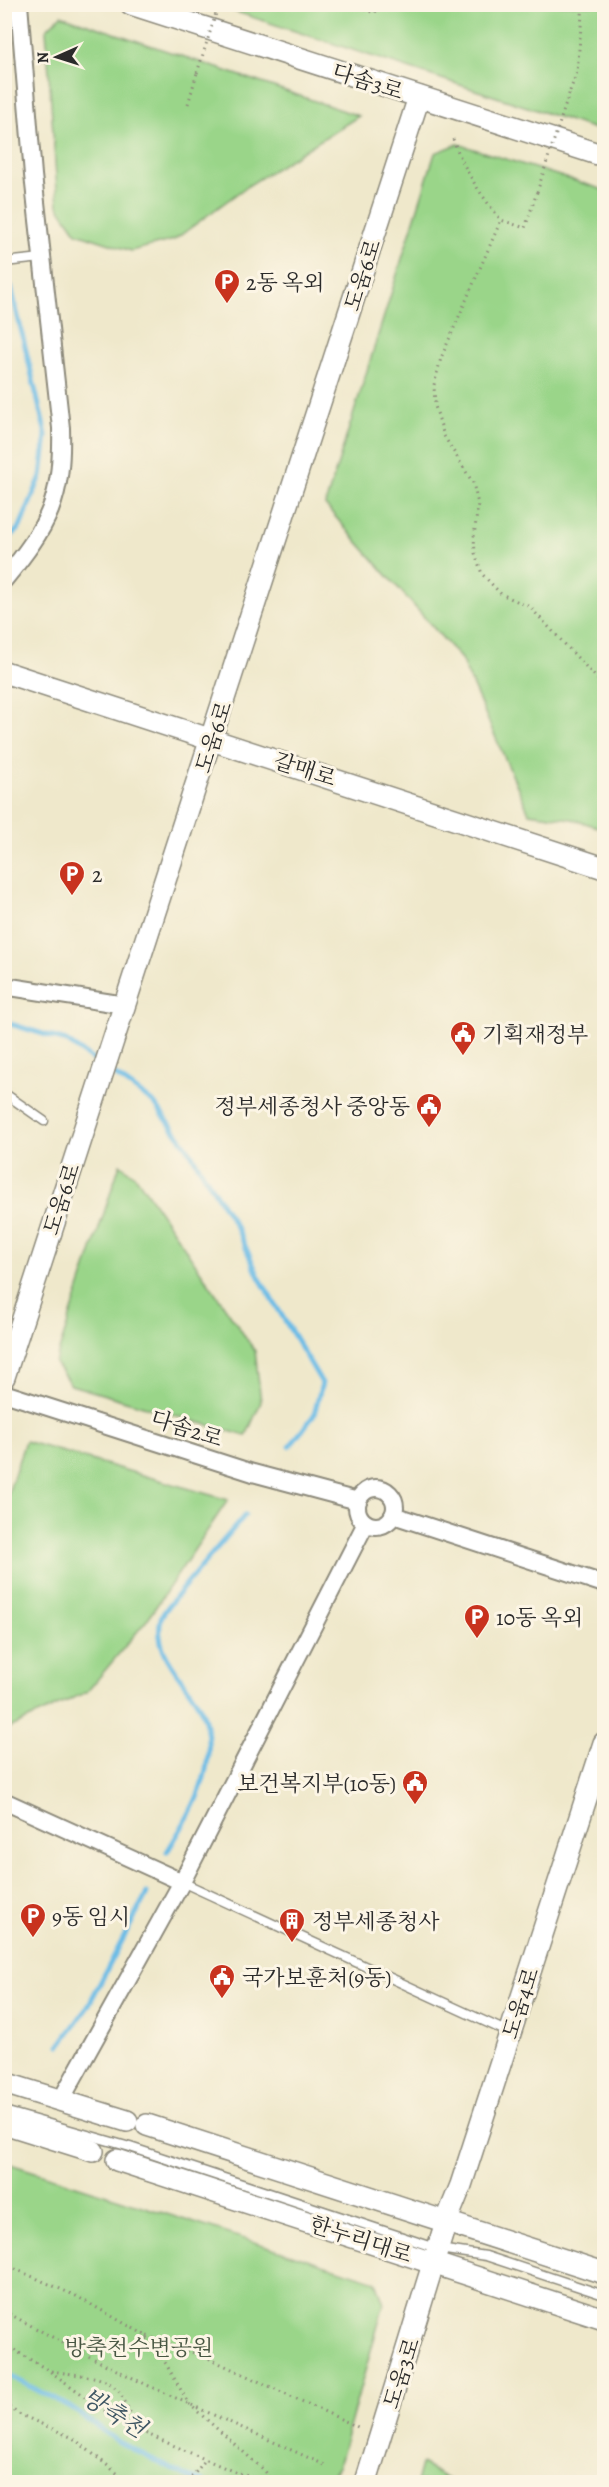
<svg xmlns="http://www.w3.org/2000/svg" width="609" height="2487" viewBox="0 0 609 2487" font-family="Alegreya,'Noto Serif KR',serif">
  <rect width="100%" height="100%" fill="#fcf5e5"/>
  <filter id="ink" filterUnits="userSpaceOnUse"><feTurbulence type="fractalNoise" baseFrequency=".0167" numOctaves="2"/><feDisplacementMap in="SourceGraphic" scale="12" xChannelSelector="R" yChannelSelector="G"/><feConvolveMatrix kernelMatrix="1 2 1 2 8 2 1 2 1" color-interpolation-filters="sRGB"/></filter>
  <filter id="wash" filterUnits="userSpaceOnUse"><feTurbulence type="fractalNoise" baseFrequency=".008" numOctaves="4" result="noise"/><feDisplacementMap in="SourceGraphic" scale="24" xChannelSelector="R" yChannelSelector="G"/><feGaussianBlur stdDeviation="1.35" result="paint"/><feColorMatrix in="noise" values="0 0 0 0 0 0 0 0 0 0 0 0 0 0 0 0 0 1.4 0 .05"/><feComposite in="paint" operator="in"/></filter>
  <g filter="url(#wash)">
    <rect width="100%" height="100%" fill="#efe8cb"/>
    <!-- green -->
    <g fill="#9ad589" stroke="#62805a" stroke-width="1.5">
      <path d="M215,5H604V132Z"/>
      <path d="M61,15L359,116L246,187L174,240L131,251L77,233L58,206L46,30Z"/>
      <path d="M458,144L604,190V829L572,819L529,813L461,659L325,505L435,153Z"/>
      <path d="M120,1164L137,1178L255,1351L261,1402L246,1436L71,1385L55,1363Z"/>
      <path d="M25,1441L228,1500L147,1620L87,1692L5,1730V1503Z"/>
      <path d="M4,2162L376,2281L384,2304L338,2467L327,2482H5Z"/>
      <path d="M421,2464L454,2482H416Z"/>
    </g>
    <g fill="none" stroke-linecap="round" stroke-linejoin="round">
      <!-- stream -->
      <g stroke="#6abce6" stroke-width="5">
        <path d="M4,147L9,247"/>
        <path d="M4,543L20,527L41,476L46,435L11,287"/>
        <path d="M4,1022L66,1041L100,1065"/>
        <path d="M108,1070L154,1103L187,1147L238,1230L259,1277L322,1383L314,1415L290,1446"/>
        <path d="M167,1852C192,1811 218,1770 205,1720C195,1684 151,1660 161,1618C164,1606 233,1531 245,1515"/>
        <path d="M60,2045L87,2008L147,1893"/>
        <path d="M4,2373L70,2407L119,2442L185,2476L204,2482"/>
      </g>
    </g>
  </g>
  <g filter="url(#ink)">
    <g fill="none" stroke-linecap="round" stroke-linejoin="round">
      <defs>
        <g id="service">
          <path d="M4,262L42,258"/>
          <path d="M4,1093L44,1121"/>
          <path d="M182,1882L510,2033"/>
          <path d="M4,2111L130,2147L439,2249L486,2256L604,2295"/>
        </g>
        <g id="minor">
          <path d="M4,580C49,525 63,499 61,428L33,175L19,4"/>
          <path d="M4,986L125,1005"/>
          <path d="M4,1393L253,1473L358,1501"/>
          <circle cx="376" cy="1507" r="19"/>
          <path d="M393,1515L604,1584"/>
          <path d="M4,1801L182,1882"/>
          <path d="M61,2100L182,1882L366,1523"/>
        </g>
        <g id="tertiary">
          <path d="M131,4L604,156"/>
          <path d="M4,672L604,868"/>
          <path d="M4,1377L419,97"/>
          <path d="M4,2083L127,2121"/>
          <path d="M4,2123L93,2151"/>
          <path d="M147,2125L604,2273"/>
          <path d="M117,2160L604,2319"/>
          <path d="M366,2482L446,2222L461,2185L604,1743"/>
        </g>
      </defs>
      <!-- service casing -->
      <use href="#service" stroke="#8d8a7b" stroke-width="11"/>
      <!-- minor casing -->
      <use href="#minor" stroke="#8d8a7b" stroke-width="20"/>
      <!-- tertiary casing -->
      <use href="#tertiary" stroke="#8d8a7b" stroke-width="24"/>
      <!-- path -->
      <g stroke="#8d8a7b" stroke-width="3" stroke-dasharray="1.5 4.5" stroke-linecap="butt">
        <path d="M347,4L375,13L379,4"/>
        <path d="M570,91L577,72L583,4"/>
        <path d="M188,104L197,73"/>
        <path d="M453,139C464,170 480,194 501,220"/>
        <path d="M537,192L525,228L501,220L441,358L434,385L435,406L444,436L473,483L478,504L474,537L475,553L482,574L501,594L530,607L604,686"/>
        <path d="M4,2264L76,2296L145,2335L166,2364L189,2404L265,2471L273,2482"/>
        <path d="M4,2311L78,2351L147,2385L327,2466"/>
        <path d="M147,2336L208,2358L360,2428"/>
        <path d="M4,2344L48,2370L124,2424L230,2470L265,2482"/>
        <path d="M51,2371C103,2379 119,2372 135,2429"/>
        <path d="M4,2404L19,2414L73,2438L128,2482"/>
        <path d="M188,2482L206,2459"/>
      </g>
      <!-- service -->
      <use href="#service" stroke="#fff" stroke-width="8"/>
      <!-- minor -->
      <use href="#minor" stroke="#fff" stroke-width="16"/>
      <!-- tertiary -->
      <use href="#tertiary" stroke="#fff" stroke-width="21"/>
      <!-- path-bridge -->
      <g stroke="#8d8a7b" stroke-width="3" stroke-dasharray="1.5 4.5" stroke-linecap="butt">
        <path d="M197,73L219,4"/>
        <path d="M537,192L570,91"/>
      </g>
    </g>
  </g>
  <!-- icons -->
  <defs>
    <symbol id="parking-pin" viewBox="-11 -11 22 30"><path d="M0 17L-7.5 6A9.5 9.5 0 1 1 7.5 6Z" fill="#c8321e" stroke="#fcf5e5"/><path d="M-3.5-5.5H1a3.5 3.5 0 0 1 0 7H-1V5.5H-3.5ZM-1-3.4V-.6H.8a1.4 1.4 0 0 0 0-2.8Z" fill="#fff"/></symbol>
    <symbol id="civic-pin" viewBox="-11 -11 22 30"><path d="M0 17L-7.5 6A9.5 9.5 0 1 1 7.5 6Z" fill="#c8321e" stroke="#fcf5e5"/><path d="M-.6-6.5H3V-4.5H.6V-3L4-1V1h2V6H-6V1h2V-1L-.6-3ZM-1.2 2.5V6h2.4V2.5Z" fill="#fff"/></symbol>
    <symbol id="building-pin" viewBox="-11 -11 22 30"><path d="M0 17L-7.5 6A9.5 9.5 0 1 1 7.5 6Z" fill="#c8321e" stroke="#fcf5e5"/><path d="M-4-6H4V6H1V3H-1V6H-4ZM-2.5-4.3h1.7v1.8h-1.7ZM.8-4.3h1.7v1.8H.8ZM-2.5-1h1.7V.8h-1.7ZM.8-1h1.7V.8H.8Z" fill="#fff"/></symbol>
  </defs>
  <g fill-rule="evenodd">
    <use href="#parking-pin" x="212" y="267" width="30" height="40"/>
    <use href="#parking-pin" x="57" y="859" width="30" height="40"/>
    <use href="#civic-pin" x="448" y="1019" width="30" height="40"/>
    <use href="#civic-pin" x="414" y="1091" width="30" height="40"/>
    <use href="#parking-pin" x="462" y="1602" width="30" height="40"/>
    <use href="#civic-pin" x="400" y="1768" width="30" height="40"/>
    <use href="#parking-pin" x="18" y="1901" width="30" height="40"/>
    <use href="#building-pin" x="277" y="1906" width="30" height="40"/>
    <use href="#civic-pin" x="207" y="1962" width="30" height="40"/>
  </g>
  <g text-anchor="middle" stroke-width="6" stroke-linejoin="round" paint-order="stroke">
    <!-- street labels -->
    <g font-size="22" fill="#2b2b2b" stroke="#fcf5e5">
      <text transform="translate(368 81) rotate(18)" y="8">다솜3로</text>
      <text transform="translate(362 275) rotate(-72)" y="8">도움6로</text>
      <text transform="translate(213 737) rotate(-72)" y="8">도움6로</text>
      <text transform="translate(305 769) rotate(18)" y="8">갈매로</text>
      <text transform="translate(61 1199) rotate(-72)" y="8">도움6로</text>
      <text transform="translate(187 1428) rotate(18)" y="8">다솜2로</text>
      <text transform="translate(520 2003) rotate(-72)" y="8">도움4로</text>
      <text transform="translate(361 2239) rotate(18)" y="8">한누리대로</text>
      <text transform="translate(401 2373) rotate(-72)" y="8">도움3로</text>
    </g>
    <!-- poi labels -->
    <g font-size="22" fill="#2b2b2b" stroke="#fcf5e5" text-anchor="start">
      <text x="246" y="290">2동 옥외</text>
      <text x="92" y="882">2</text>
      <text x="482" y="1042">기획재정부</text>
      <text x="410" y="1114" text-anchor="end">정부세종청사 중앙동</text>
      <text x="496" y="1625">10동 옥외</text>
      <text x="396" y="1791" text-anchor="end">보건복지부(10동)</text>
      <text x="52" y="1924">9동 임시</text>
      <text x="312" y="1929">정부세종청사</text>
      <text x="242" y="1985">국가보훈처(9동)</text>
    </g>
    <!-- park labels -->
    <g font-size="22" fill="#475642" stroke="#fcf5e5">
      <text x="139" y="2355">방축천수변공원</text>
    </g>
    <!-- water labels -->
    <g font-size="24" font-style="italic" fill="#3e5663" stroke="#fcf5e5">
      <text transform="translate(114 2413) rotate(32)" y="8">방축천</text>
    </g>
  </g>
  <!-- margin -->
  <rect width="609" height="2487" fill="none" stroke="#fcf5e5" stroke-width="24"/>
  <!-- north arrow -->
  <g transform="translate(57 57) rotate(267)" stroke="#fcf5e5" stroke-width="4.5" paint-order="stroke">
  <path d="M0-4.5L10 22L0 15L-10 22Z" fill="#2b2b2b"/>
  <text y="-9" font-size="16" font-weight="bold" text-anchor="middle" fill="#2b2b2b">N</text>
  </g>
</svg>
